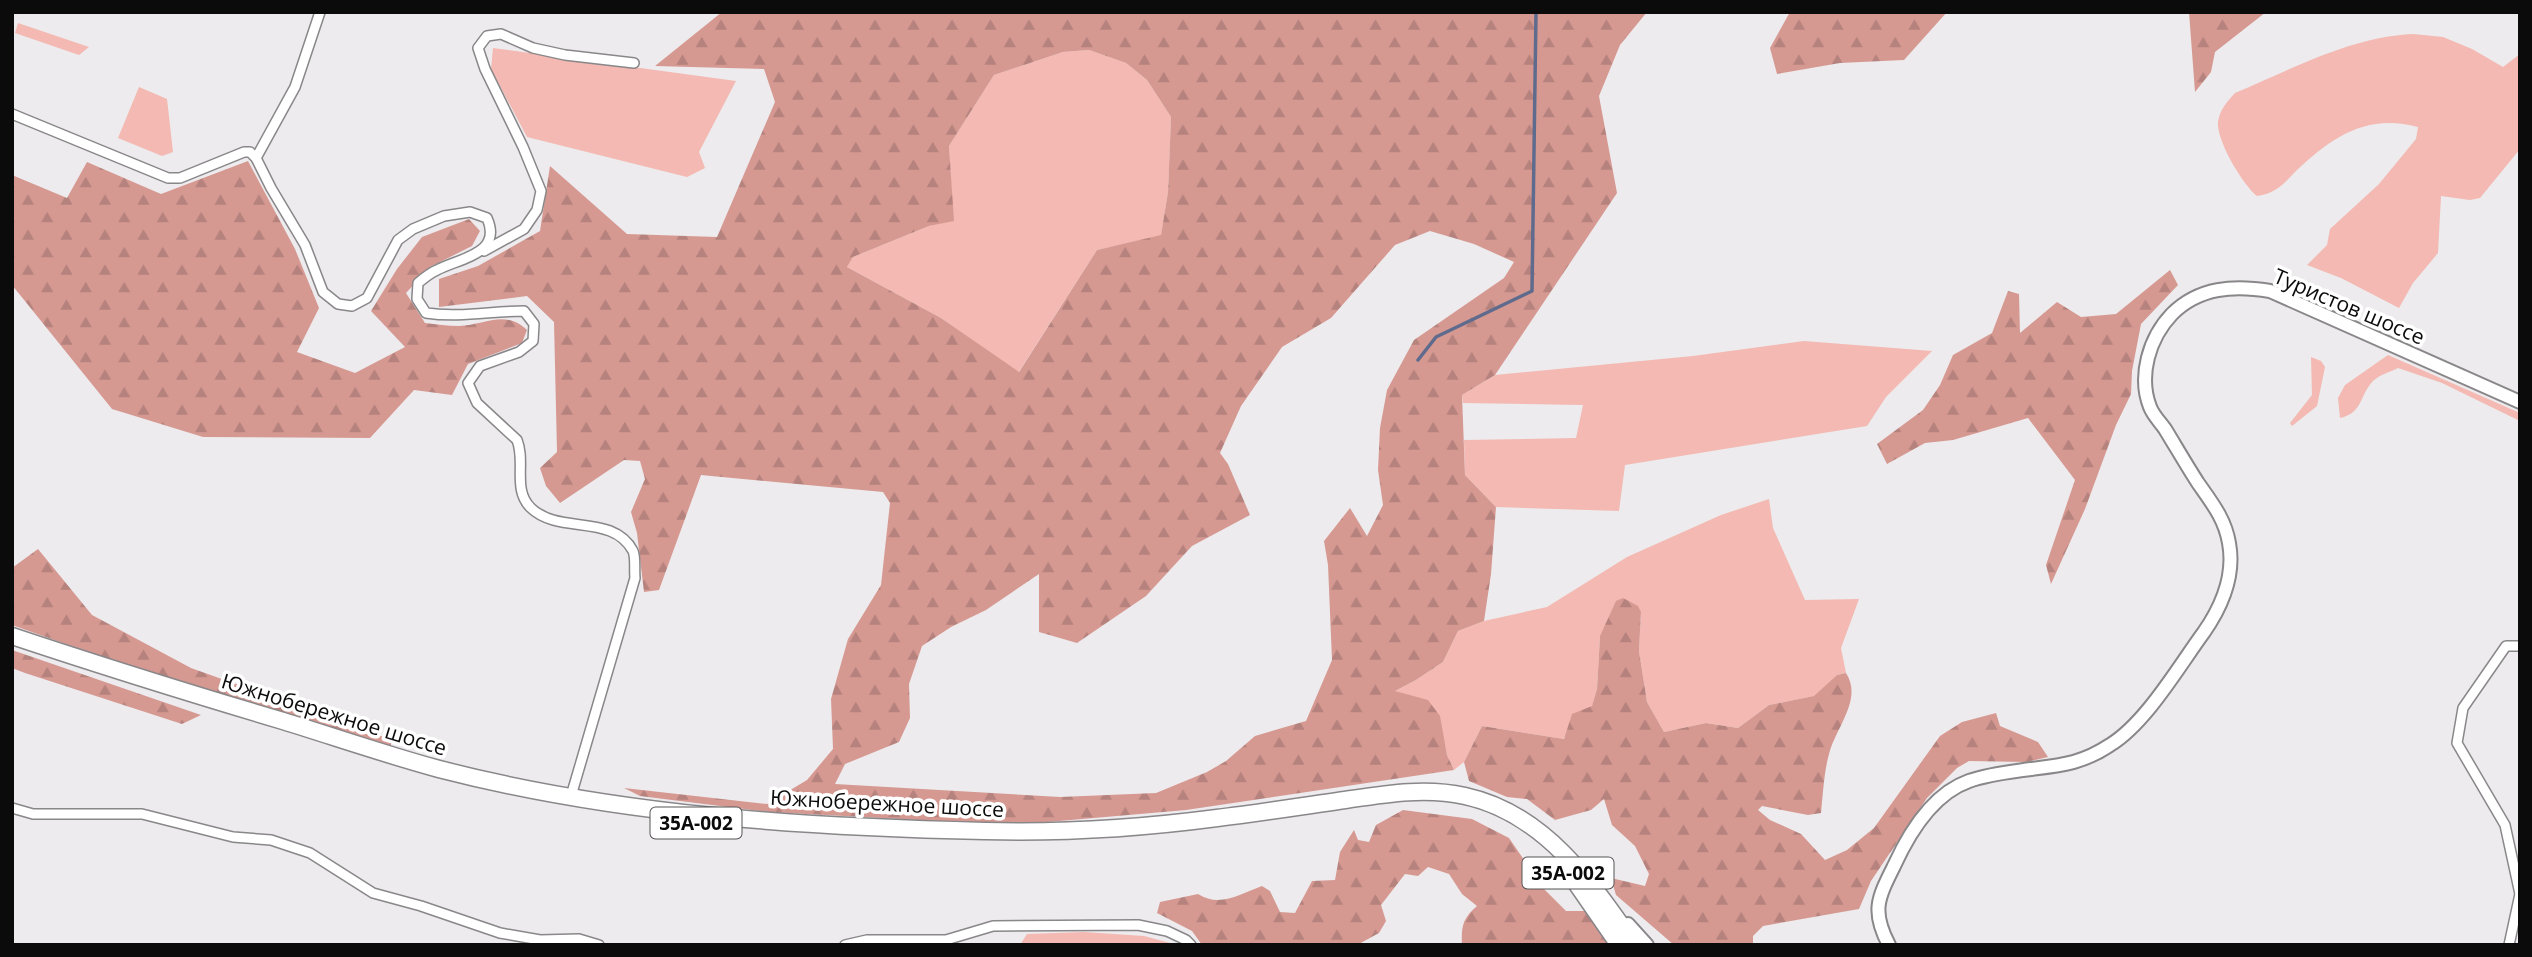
<svg xmlns="http://www.w3.org/2000/svg" width="2532" height="957" viewBox="0 0 2532 957" font-family="'Open Sans',sans-serif">
  <defs>
    <pattern id="forest-firs" width="22" height="20" patternUnits="userSpaceOnUse" patternTransform="scale(1.75)"><rect width="22" height="20" fill="#d69992"/><path d="M5 1l3.5 6h-7zM16 11l3.5 6h-7z" fill="#b6827d"/></pattern>
  </defs>
  <rect width="100%" height="100%" fill="#edebed"/>
  <!-- green -->
  <g fill="#f3b9b2">
    <path d="M18,23L89,47L79,55L15,33Z"/>
    <path d="M2413,34L2443,37L2472,49L2503,67L2520,54V149L2480,198L2470,200L2441,196L2438,253L2413,283L2399,308L2341,278L2307,265L2327,245L2330,229L2379,184L2416,139L2418,127C2367,113 2332,137 2297,170C2283,184 2277,193 2257,196C2243,185 2216,140 2218,122C2220,109 2227,102 2235,93C2292,69 2350,37 2413,34Z"/>
    <path d="M493,48L736,81L699,152L705,168L687,177L527,137L491,69Z"/>
    <path d="M1089,50L1126,63L1147,80L1171,117L1168,192L1161,236L1097,250L1018,373L941,318L847,267L853,257L929,226L953,220L949,146L994,75L1063,52Z"/>
    <path d="M139,87L167,99L173,152L162,156L118,138Z"/>
    <path d="M1804,341L1932,351L1886,397L1867,426L1625,465L1619,511L1496,507L1465,475L1464,440L1576,438L1583,405L1463,403L1462,395L1495,375L1693,356Z"/>
    <path d="M2388,355L2520,413V421L2442,383L2398,368C2390,372 2379,375 2373,381C2359,396 2363,413 2340,418L2338,398L2345,385Z"/>
    <path d="M2311,357L2321,361L2325,367L2317,406L2292,426L2290,423L2312,395Z"/>
    <path d="M1769,499L1773,528L1805,600L1859,599L1841,648L1846,673L1837,675L1815,696L1769,705L1738,728L1706,723L1664,732L1647,702L1639,651L1641,612L1600,636L1597,689L1592,707L1563,739L1482,726L1464,762L1454,770L1447,755L1444,741L1395,691L1416,680L1443,662L1458,631L1484,621L1547,607L1627,557L1721,515Z"/>
    <path d="M1084,932L1144,936L1178,945H1020L1027,934Z"/>
  </g>
  <!-- forest -->
  <g fill="url(#forest-firs)" fill-rule="evenodd">
    <path d="M722,12H1647L1620,45L1599,96L1617,193L1495,375L1462,395L1465,475L1496,507L1491,574L1484,621L1458,631L1443,662L1416,680L1395,691L1428,700L1440,716L1447,755L1454,770L1186,810L1013,825L769,812L640,796L624,788L767,804L807,780L833,749L831,699L848,639L881,585L890,503L883,492L701,475L659,590L644,592L637,533L631,512L645,479L640,461L624,460L560,503L546,486L540,468L557,452L554,322L527,296L439,307V279L478,266L540,231L550,166L627,234L717,237L775,102L764,69L655,66ZM1089,50L1126,63L1147,80L1171,117L1168,192L1161,235L1097,250L1019,372L941,318L847,267L853,257L929,226L954,221L949,146L994,75L1063,52ZM1430,231L1474,244L1514,262L1504,278L1414,340L1387,390L1380,428L1378,470L1383,505L1367,536L1350,508L1324,541L1328,565L1332,660L1306,721L1255,736L1226,761L1207,772L1156,793L1060,797L835,784L845,764L899,742L910,718L909,684L922,646L951,627L986,610L1039,574V632L1077,643L1146,596L1192,546L1250,515L1228,464L1220,453L1241,406L1282,347L1331,318L1395,245Z"/>
    <path d="M1790,12H1947L1904,60L1840,63L1777,74L1770,48Z"/>
    <path d="M2189,12H2266L2215,52L2211,72L2195,92Z"/>
    <path d="M248,161L295,249L319,308L297,352L355,373L405,347L371,311L397,269L422,237L469,219L480,231L472,246L430,267L406,293L425,323C436,324 448,326 459,326C485,325 505,309 527,330L522,343L468,364L452,395L414,390L370,438L203,437L112,409L12,285V175L67,198L87,162L161,194Z"/>
    <path d="M2170,270L2178,285L2141,324L2132,371L2131,394L2116,425L2085,509L2051,584L2046,565L2075,480L2028,418L1953,440L1925,443L1887,464L1877,444L1923,410L1940,385L1953,355L1992,333L2008,291L2019,294L2020,333L2057,302L2081,317L2116,314Z"/>
    <path d="M38,549L92,615L191,668L392,740L390,748L190,688L12,625V568Z"/>
    <path d="M1623,598L1638,606L1641,612L1639,651L1647,702L1664,732L1706,723L1738,728L1769,705L1814,696L1837,675L1846,673C1863,699 1836,727 1829,754C1824,772 1823,794 1821,813L1808,815L1762,806L1758,810L1770,820L1801,834L1825,860L1847,850L1874,828L1940,736L1962,722L1996,713L2000,726L2038,742L2048,757L2026,762L1969,761L1957,768L1927,798L1871,881L1859,909L1763,926L1753,936V945H1674L1616,895L1611,878L1645,886L1649,874L1635,846L1612,825L1604,799L1591,810L1555,820L1527,799L1507,797L1469,781L1464,762L1482,726L1564,739L1572,714L1592,706L1597,689L1600,636L1616,601Z"/>
    <path d="M12,650L201,715L182,724L25,673L12,668Z"/>
    <path d="M1403,810L1472,819L1509,838L1544,889L1566,911H1588L1609,945H1462C1461,926 1463,918 1477,906L1462,894L1449,874L1428,867L1418,876L1405,874L1381,905L1386,921L1379,933L1357,945H1202L1192,931L1157,913L1160,902L1198,894C1220,908 1240,894 1262,886L1270,891L1280,912L1295,913L1312,881L1335,880L1340,852L1354,830L1358,840L1369,842L1376,825Z"/>
  </g>
  <g fill="none" stroke-linecap="round" stroke-linejoin="round">
    <!-- stream -->
    <path stroke="#5f6b8d" stroke-width="3.5" d="M1418,360L1436,337L1532,291L1536,12"/>
    <defs>
      <g id="street">
        <path d="M12,114L168,178H180L244,152H250L256,158L271,188L305,245L323,292L338,304L352,306L367,298L398,240L413,229L444,216L470,212L487,218C503,254 460,258 437,270C430,273 424,278 418,283L417,299L426,313C459,318 492,311 524,311L534,324L533,341L519,352L480,366L468,383L477,403L517,440C526,462 512,490 531,508C559,535 613,513 633,551C636,558 634,570 635,578L571,796"/>
        <path d="M256,158L295,87L320,12"/>
        <path d="M484,251L524,229L537,210L541,191L523,147L485,69L478,48L487,36L501,34L533,48L565,55L634,63"/>
        <path d="M2520,646H2506L2463,708L2457,743L2505,825L2520,894"/>
        <path d="M12,808L33,814H142L233,837L271,840L310,853L373,893L421,906L500,933L540,940L579,939L599,945"/>
        <path d="M845,945L867,940H946L993,926L1138,925L1167,931L1186,940L1191,945"/>
        <path d="M2509,945L2520,894"/>
      </g>
      <g id="secondary">
        <path d="M1628,924L1647,945"/>
        <path d="M1889,945C1871,911 1878,898 1894,866C1909,833 1932,794 1969,781C1989,774 2010,772 2031,769C2063,765 2083,763 2110,745C2146,723 2179,666 2204,632C2222,606 2235,575 2229,543C2225,519 2212,503 2198,483C2187,466 2176,447 2165,429C2160,422 2153,415 2150,407C2138,376 2149,338 2172,314C2199,287 2234,285 2270,291L2520,402"/>
      </g>
      <g id="highway">
        <path d="M12,636C102,666 192,694 283,721C335,737 387,755 439,769C617,815 803,827 985,831C1062,833 1141,828 1217,818C1260,813 1302,806 1345,800C1385,794 1425,787 1465,796C1544,813 1592,883 1635,945"/>
        <path d="M1560,865L1574,880L1619,945"/>
      </g>
    </defs>
    <!-- street casing -->
    <use href="#street" stroke="#898789" stroke-width="12"/>
    <!-- secondary casing -->
    <use href="#secondary" stroke="#898789" stroke-width="16"/>
    <!-- highway casing -->
    <use href="#highway" stroke="#898789" stroke-width="19"/>
    <!-- street -->
    <use href="#street" stroke="#fff" stroke-width="9"/>
    <!-- secondary -->
    <use href="#secondary" stroke="#fff" stroke-width="12"/>
    <!-- highway -->
    <use href="#highway" stroke="#fff" stroke-width="16"/>
  </g>
  <g text-anchor="middle" stroke-width="7" stroke-linejoin="round" paint-order="stroke">
    <!-- shield labels -->
    <g fill="#fff" stroke="#555455" stroke-width="2">
      <rect x="650.5" y="807.5" width="91" height="31" rx="5"/>
      <rect x="1522.5" y="857.5" width="91" height="31" rx="5"/>
    </g>
    <g font-size="19" font-weight="bold" fill="#0c0b0c">
      <text x="696" y="830">35А-002</text>
      <text x="1568" y="880">35А-002</text>
    </g>
    <!-- street labels -->
    <g font-size="21" fill="#0c0b0c" stroke="#fff">
      <text transform="translate(2349 307) rotate(23)" y="7">Туристов шоссе</text>
      <text transform="translate(334 715) rotate(17)" y="7">Южнобережное шоссе</text>
      <text transform="translate(887 804) rotate(3)" y="7">Южнобережное шоссе</text>
    </g>
  </g>
  <!-- border -->
  <rect width="2532" height="957" fill="none" stroke="#0c0b0c" stroke-width="28"/>
</svg>
